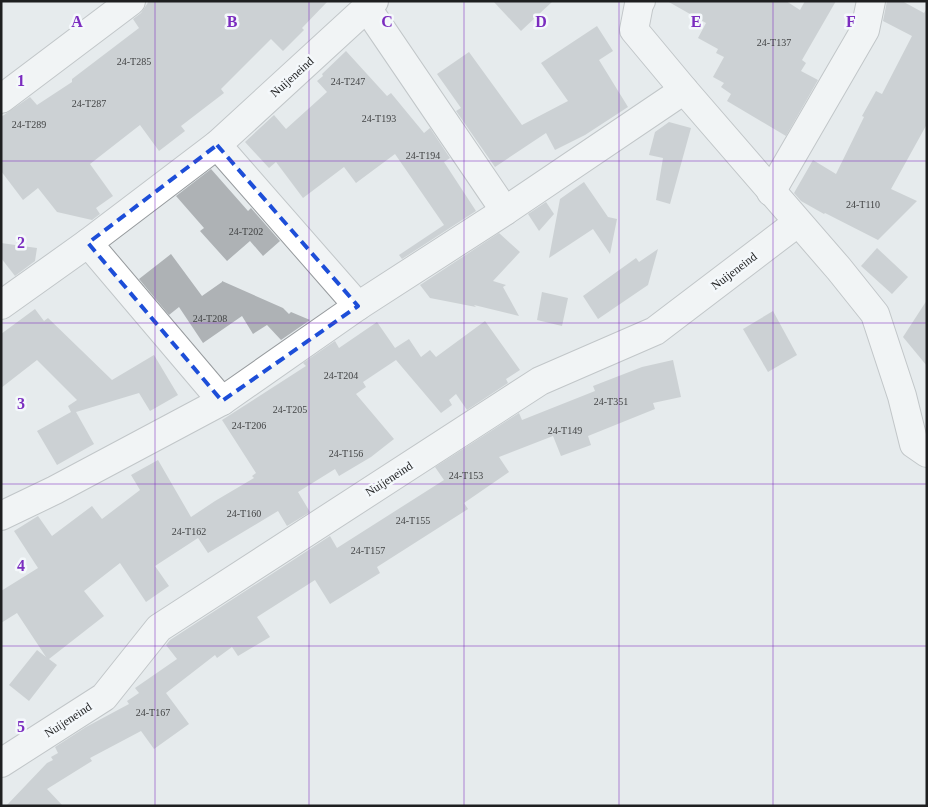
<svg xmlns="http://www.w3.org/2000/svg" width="928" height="807" viewBox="0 0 928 807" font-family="'Times New Roman',serif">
  <rect width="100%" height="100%" fill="#e6ebed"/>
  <!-- building -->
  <g fill="#aeb2b5">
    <path d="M149,1H328L302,28L304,30L283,51L271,39L221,89L224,93L181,126L185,131L159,151L140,125L90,164L113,196L96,208L100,214L92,220L57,212L38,188L23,200L1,171V117L30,97L37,105L72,82V79L139,28L133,19L141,13Z"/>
    <path d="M493,1H553L521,31Z"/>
    <path d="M667,1H786L800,10L805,1H836L802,60L806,63L801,71L818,80L786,136L727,101L731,94L721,87L724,83L713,77L724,57L716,53L718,49L698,38L706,23Z"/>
    <path d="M887,1H902L924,13L927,8V124L891,189L917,201L878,240L825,213L824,214L801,201L794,193L813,160L836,174L864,117L862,116L876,91L882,94L912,36L883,21Z"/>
    <path d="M597,26L613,51L599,60L628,107L585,135L555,150L546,133L495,167L456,111L461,108L437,74L469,52L522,125L568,101L541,63Z"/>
    <path d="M346,51L387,96L391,93L424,133L430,128L450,158L444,162L476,211L402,259L399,255L444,225L395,154L356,183L344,167L303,198L276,162L269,168L245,142L274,115L286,129L327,92L317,81L323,76L322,74Z"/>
    <path d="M669,122L691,128L670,204L656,200L663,158L649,155L655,132Z"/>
    <path d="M211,169L248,211L251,208L280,241L263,256L250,241L227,261L200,231L204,228L176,196Z"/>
    <path d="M584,182L608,217L617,219L610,254L593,229L549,258L560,199Z"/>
    <path d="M546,202L554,214L539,231L528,214Z"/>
    <path d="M499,233L520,252L493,281L506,285L503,287L519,316L474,305L476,307L430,298L420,285Z"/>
    <path d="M1,243L37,248L35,261L15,276L1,258Z"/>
    <path d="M877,248L908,277L892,294L861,266Z"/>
    <path d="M658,249L648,285L598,319L583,296L636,258L639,262Z"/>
    <path d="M171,254L202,296L222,282V281L283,308L289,314L291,312L310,320L281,340L267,325L253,334L242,316L203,343L179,307L169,315L139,279Z"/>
    <path d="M542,292L568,298L562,326L537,320Z"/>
    <path d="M927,300V366L903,337Z"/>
    <path d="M35,309L44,321L48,318L112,380L154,355L178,395L150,411L139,393L76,412L94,444L57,465L37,431L71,412L68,406L77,400L37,360L1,388V334Z"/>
    <path d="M773,311L797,355L768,372L743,329Z"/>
    <path d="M485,321L520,370L506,379L508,383L467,410L456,394L449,400L452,405L441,413L396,360L363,382L366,387L356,394L394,439L371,457L339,476L335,469L298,492L310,512L287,526L278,511L208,553L198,538L155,566L169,586L146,602L120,563L84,591L104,616L49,659L57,665L29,701L9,685L37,650L46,657L17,613L1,623V591L38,568L14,531L38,516L52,536L92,506L102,519L140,490L131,475L158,460L191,517L215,501L254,478L252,476L256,473L222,420L306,366L303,363L335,341L339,348L377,322L395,348L409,339L421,357L430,350L436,357Z"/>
    <path d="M673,360L681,397L653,403L655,409L588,436L591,445L561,456L553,436L499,457L509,472L464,503L468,509L377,567L380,573L330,604L315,580L257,617L270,637L238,656L232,647L217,658L215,655L166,693L189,724L154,749L141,731L90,758L92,761L47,789L63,806H6L47,763L53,760L51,757L58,753L55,747L86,727L129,704L127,701L139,693L135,688L177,659L166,645L170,640L330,536L337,548L444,480L435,467L519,413L522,420L595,391L593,386L642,367Z"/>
  </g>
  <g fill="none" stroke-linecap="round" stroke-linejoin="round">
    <defs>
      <g id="minor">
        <path d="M641,1L639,4L634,30L684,90L839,269L875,314L902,396L914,444L927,453"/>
        <path d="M367,8L505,211"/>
        <path d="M1,99L131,1"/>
        <path d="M217,145L358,306"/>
        <path d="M771,192L865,30L871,1"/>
        <path d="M88,243L222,401"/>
        <path d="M1,305L88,243L217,145L374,1"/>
        <path d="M1,516L55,490L222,401L358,306L505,211L684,90"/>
        <path d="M1,763L104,697L159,628L540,381L655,331L797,223"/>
      </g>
    </defs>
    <!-- minor casing -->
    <use href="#minor" stroke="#969a9d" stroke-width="30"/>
    <!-- minor -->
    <use href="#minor" stroke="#fff" stroke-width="28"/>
  </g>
  <!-- marked area -->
  <path d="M0 0H928V807H0ZM217,145L358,306L222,401L88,243Z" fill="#e6ebed" fill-opacity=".55" fill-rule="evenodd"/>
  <path fill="none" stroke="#1d4ed8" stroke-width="4" stroke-dasharray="10 6" stroke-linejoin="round" d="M217,145L358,306L222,401L88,243Z"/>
  <!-- grid -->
  <path fill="none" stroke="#7b2cbf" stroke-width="1" stroke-opacity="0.55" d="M155,1V806M309,1V806M464,1V806M619,1V806M773,1V806M1,161H927M1,323H927M1,484H927M1,646H927"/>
  <g text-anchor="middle" stroke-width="5" stroke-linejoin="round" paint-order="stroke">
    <!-- number labels -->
    <g font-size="10" fill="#424445">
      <text x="774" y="46">24-T137</text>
      <text x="134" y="65">24-T285</text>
      <text x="348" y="85">24-T247</text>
      <text x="89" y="107">24-T287</text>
      <text x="379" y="122">24-T193</text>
      <text x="29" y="128">24-T289</text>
      <text x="423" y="159">24-T194</text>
      <text x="863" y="208">24-T110</text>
      <text x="246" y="235">24-T202</text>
      <text x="210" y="322">24-T208</text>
      <text x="341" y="379">24-T204</text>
      <text x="611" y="405">24-T351</text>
      <text x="290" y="413">24-T205</text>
      <text x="249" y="429">24-T206</text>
      <text x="565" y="434">24-T149</text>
      <text x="346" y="457">24-T156</text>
      <text x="466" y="479">24-T153</text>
      <text x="244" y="517">24-T160</text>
      <text x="413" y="524">24-T155</text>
      <text x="189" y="535">24-T162</text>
      <text x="368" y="554">24-T157</text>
      <text x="153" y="716">24-T167</text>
    </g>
    <!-- street labels -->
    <g font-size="12" fill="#1e1f20" stroke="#f4f8fb">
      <text transform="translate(292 77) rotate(-42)" y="4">Nuijeneind</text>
      <text transform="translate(734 271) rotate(-37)" y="4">Nuijeneind</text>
      <text transform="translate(389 479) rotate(-33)" y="4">Nuijeneind</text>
      <text transform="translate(68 720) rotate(-33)" y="4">Nuijeneind</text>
    </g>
  </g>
  <g font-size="16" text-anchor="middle" font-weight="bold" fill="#7b2cbf" stroke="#f4f8fb" stroke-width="5" stroke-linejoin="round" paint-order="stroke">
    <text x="77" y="27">A</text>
    <text x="232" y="27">B</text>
    <text x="387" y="27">C</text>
    <text x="541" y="27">D</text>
    <text x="696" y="27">E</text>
    <text x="851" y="27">F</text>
    <text x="21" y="86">1</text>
    <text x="21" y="248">2</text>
    <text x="21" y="409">3</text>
    <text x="21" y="571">4</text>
    <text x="21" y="732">5</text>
  </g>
  <!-- border -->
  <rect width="928" height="807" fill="none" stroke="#1e1f20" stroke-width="5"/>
</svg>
